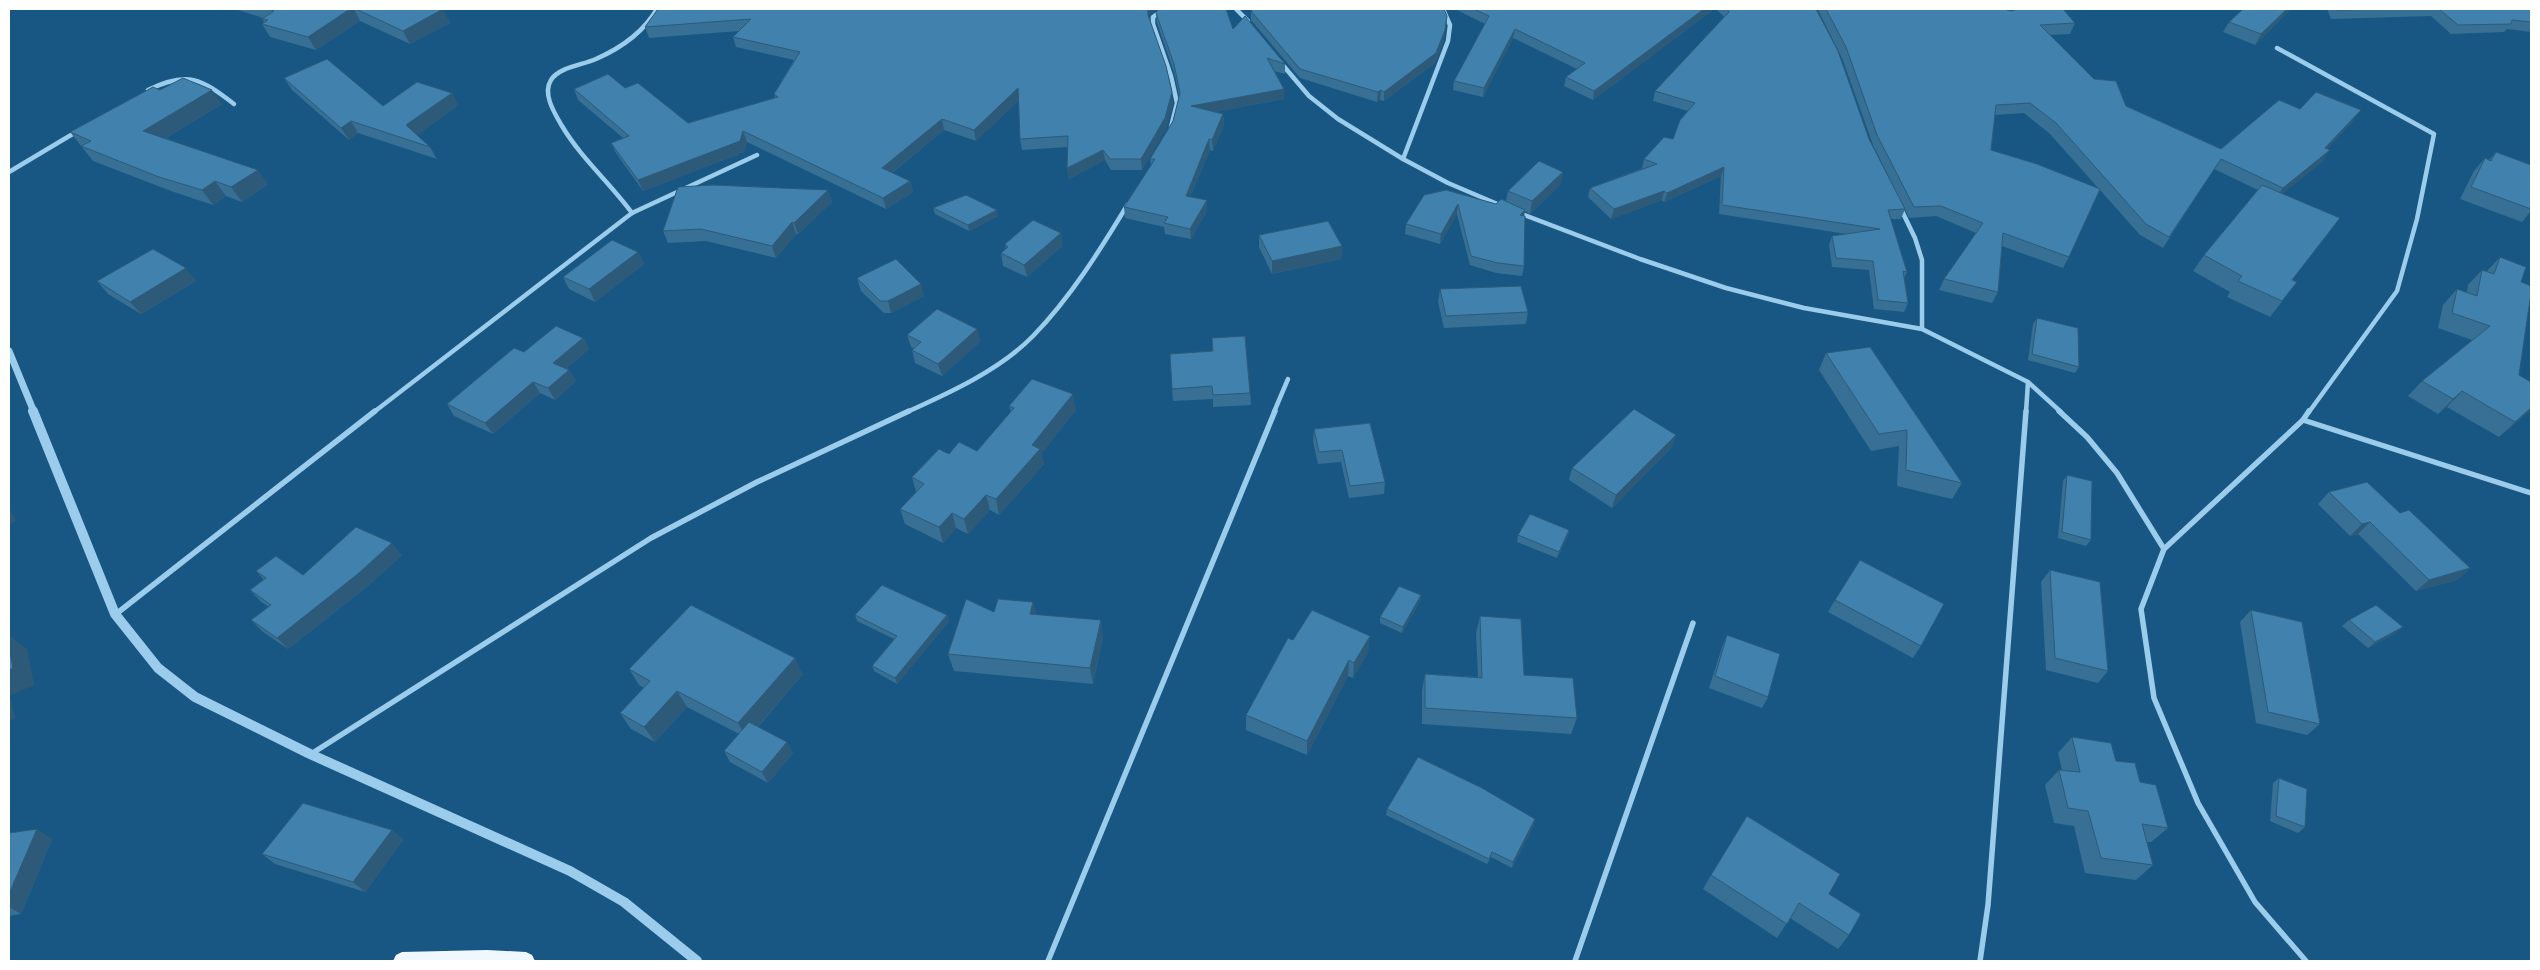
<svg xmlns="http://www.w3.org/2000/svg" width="2540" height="970" viewBox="0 0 2540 970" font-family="'IBM Plex Sans',sans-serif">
  <rect width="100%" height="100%" fill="#185783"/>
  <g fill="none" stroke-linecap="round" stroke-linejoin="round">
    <!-- minor-far1 -->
    <g stroke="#9cccec" stroke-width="4.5">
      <path d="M1236,9L1248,21"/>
      <path d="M1160,12L1153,17V24L1171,76L1177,103L1171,127"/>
      <path d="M2277,48L2434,134L2417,219L2397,291L2309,412"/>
      <path d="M1281,63L1309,96L1338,119L1403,159L1448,183L1502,206"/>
      <path d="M148,90C188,70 201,79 234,104"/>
      <path d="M1403,159L1448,41L1450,25L1443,9"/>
      <path d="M9,172L76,132"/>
      <path d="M1901,209L1915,238L1922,260V329"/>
      <path d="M632,213C610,183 581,158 562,126C555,114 542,94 551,80C559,67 583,65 596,59C621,48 643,33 657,9"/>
      <path d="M1519,213L1640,259L1726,288L1804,308L1922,329L2028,382L2061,412"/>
      <path d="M374,412L632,213L757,155"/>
      <path d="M907,412C949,393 1000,370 1033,336C1071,297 1100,250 1128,204"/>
      <path d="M1274,412L1288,379"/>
      <path d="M2026,412L2028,382"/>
    </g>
    <!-- minor -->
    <g stroke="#9cccec" stroke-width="5.5">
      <path d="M2059,411L2087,437L2117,473L2164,549"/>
      <path d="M2303,420L2531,493"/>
      <path d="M116,614L375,411"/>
      <path d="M311,754L651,538L757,482L909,411"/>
      <path d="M1048,961L1275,411"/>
      <path d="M1575,961L1693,623"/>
      <path d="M1980,961L1988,905L2026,411"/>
      <path d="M2306,961L2255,902L2198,803L2154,698L2141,609L2164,549L2303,420L2309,411"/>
    </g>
    <!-- tertiary-far1 -->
    <path stroke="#9cccec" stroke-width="7" d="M9,351L34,412"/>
    <!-- tertiary -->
    <path stroke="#9cccec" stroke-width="10" d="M33,411L115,614L158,668L195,697L310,754L570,871L624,902L697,961"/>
    <!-- trunk -->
    <path fill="#f0f8ff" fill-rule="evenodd" d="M487,950L526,952L532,955L535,961H393L396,955L402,952Z"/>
  </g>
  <!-- wall -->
  <g fill="#376f95" fill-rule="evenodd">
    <path d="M235,9H442L450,23L410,44L360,21L316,50L270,37L262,24L264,22L262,19L263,18Z"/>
    <path d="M658,9L1149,16L1173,103L1166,128L1142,170H1111L1105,160L1069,179L1067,168L1068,147L1022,150L1020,139L1019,100L976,141L944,130L892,173L910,181L913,192L886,209L747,142L744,152L643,191L616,153L611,143L623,138L578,100L574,89L625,88L688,123L775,98L774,94L794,60L736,47L733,37L739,31L649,38L645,27Z"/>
    <path d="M1455,9H1714L1593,100L1564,86L1566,77L1577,69L1513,38L1483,97L1453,90L1454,81L1485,24Z"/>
    <path d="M1716,9H1816L1869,139L1905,209L1901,219H1890L1907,272L1904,278L1908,303L1904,312L1874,309L1869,270L1832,267L1829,245L1832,236L1846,234L1719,214L1721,176L1664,202L1662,200L1611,219L1588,197L1590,188L1643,168H1642L1644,159L1673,139L1688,111L1653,101L1655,91L1724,17Z"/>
    <path d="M1819,9H2015L2011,11L2075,23L2070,34L2050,35L2094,79L2126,106L2221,149L2300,109L2353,121L2327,149L2323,161L2283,193L2292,280L2297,282L2270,317L2227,297L2230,292L2193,271L2204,255L2258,190L2214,169L2163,248L2140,235L2100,190L2069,257L2063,268L2002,246L1998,292L1992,303L1939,290L1944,279L1976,233L1936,216L1909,218L1873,145L1842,58L1818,10ZM2024,113L2050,134L2099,189L1991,150L1995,115Z"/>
    <path d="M2291,9L2255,45L2223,32L2229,22Z"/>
    <path d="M2327,9H2531V32L2507,29L2504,32L2451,34L2431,16L2331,19Z"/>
    <path d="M1251,11L1444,40L1435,63L1384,101L1380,100L1377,102L1300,78L1251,20Z"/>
    <path d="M1156,13L1233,29L1285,64V74L1274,71L1284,89V99L1215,112L1223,114L1224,125L1213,151L1210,150L1190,197L1207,200V211L1191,239L1165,234L1164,227L1125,218L1124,207L1151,165L1150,159L1173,121L1179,97L1175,75L1157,23Z"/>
    <path d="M284,78L383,106L452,93L458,105L417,135L430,147L437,159L358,133L349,140L292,90Z"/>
    <path d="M160,90L222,104L166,138L268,184L242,202L226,196L213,205L171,191L93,161L70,132Z"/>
    <path d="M2496,152L2531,165V211L2522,222L2460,199L2474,171L2485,158L2489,160Z"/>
    <path d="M1563,172L1560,185L1530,214L1525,211L1524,216V266L1522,276L1496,273L1470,265L1457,214L1440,244L1405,234L1406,224L1446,190L1496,204L1506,202L1508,191Z"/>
    <path d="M828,190L832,202L798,234H796L776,258L706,241L668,243L663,231Z"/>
    <path d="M933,208L998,216L969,231L935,214Z"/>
    <path d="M1061,233L1062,246L1027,277L1003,266L1001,253L1006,249L1005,244Z"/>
    <path d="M1259,235L1342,246L1341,259L1272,274L1259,247Z"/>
    <path d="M638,252L644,264L595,302L569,289L563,277Z"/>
    <path d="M2500,257L2521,282L2519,375L2531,382V410L2499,437L2447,407L2438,414L2408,396L2422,381L2472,340L2438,328L2443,305L2457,289L2467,293L2468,285L2482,270L2487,271Z"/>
    <path d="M857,278L924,296L891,313H884L861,291Z"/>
    <path d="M97,281H196L141,314L108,294Z"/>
    <path d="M1440,289L1528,312L1526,324L1444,328L1438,302Z"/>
    <path d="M2037,318L2079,367L2075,373L2028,360L2033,324Z"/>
    <path d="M977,329L980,342L942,376L915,363L912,350L914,349L911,347L907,335Z"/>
    <path d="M583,338L589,349L567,368L569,370L576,381L555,400L540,393L493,434L454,416L447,404L524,352Z"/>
    <path d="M1212,338L1250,393L1251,405L1213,407V399L1173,401L1172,389L1212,352Z"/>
    <path d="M1826,353L1962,483L1952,499L1897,486L1899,446L1871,451L1819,370Z"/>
    <path d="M1009,406L1076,410L1041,454L1044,464L999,515L990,510L968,534L956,528L943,543L905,524L900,509L916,492L912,477L949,454L977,451L1011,412Z"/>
    <path d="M1314,429L1385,482L1384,494L1349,498L1341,462L1318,464L1313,441Z"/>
    <path d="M1672,447L1612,508L1569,480L1572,468Z"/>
    <path d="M2067,475L2091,540L2086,546L2058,538L2063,481Z"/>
    <path d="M2329,492L2400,513L2470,568L2457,580L2416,591L2358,534L2350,536L2318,504Z"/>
    <path d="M1569,530L1568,536L1557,558L1517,542L1518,535Z"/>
    <path d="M402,555L369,585L288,649L263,632L251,620L269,607L261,602L250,590L264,580L256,571L303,575Z"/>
    <path d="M2050,570L2108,671L2098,683L2046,670L2041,582Z"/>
    <path d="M1421,595L1420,601L1402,633L1380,623V617Z"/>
    <path d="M1835,600L1921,646L1913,658L1828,612Z"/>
    <path d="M1033,602L1036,614L1103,637L1093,684L954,671L948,654L994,612Z"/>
    <path d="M2251,610L2320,724L2307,735L2256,723L2240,622Z"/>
    <path d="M855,615H947L949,621L897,684L874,671L872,666L894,639L857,621Z"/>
    <path d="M1480,616L1524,675L1577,718L1571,734L1422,724V691L1425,674L1478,677L1476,633Z"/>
    <path d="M2349,620L2396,633L2368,648L2342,626Z"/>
    <path d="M1727,635L1768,697L1762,708L1709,688L1722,647Z"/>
    <path d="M1370,636L1368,652L1353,678L1348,676L1307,755L1246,730V715L1293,640Z"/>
    <path d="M629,669L803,674L758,727L793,753L768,783L730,762L724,751L739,734L687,707L655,742L631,729L620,713L644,688L639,685Z"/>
    <path d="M2072,737L2116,761L2140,782L2168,828L2151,842H2147L2153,865L2136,880L2085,873L2074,826L2054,823L2045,785L2059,770H2062L2058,753Z"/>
    <path d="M2279,778L2305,827L2298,833L2270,821L2273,783Z"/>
    <path d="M1387,809L1534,825L1512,868L1491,857L1487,864L1386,815Z"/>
    <path d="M392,830L403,840L365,892L275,864L262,854Z"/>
    <path d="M9,833L52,839L21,914L9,916Z"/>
    <path d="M1711,875L1829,894L1849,935L1838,949L1790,918L1777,938L1703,889Z"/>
  </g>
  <!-- shaded-wall -->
  <g fill="#2d5a79">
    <path d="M350,9H354L360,21L316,50L308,37Z"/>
    <path d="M443,9L450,23L410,44L403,31Z"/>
    <path d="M1148,9H1156L1149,16V25Z"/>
    <path d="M1704,9H1714L1593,100L1594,91Z"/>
    <path d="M2006,9H2015L2004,15Z"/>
    <path d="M2287,9H2291L2255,45L2261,34Z"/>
    <path d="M1447,16L1444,40L1435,63L1384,101V92Z"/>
    <path d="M1515,29L1513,38L1483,97L1484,88Z"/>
    <path d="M1018,88L1020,99L976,141L974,130Z"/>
    <path d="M1284,89V99L1191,117V106Z"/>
    <path d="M212,90L222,104L154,145L143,131Z"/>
    <path d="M1381,90L1380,100L1377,102L1378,92Z"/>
    <path d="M1172,92L1173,103L1166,128L1142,170L1141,159Z"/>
    <path d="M452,93L458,105L414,138L406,125Z"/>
    <path d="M2361,110L2353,121L2318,159L2325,148Z"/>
    <path d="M1223,114L1224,125L1213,151L1212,140Z"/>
    <path d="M942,119L944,130L884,179L882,168Z"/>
    <path d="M351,121L358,133L349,140L341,128Z"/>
    <path d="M743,131L747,142L744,152L643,191L638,180Z"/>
    <path d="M1209,139L1210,150L1186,206V196Z"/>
    <path d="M1103,150L1105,160L1069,179L1067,168Z"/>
    <path d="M2330,150L2323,161L2276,199L2283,188Z"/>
    <path d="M1724,167L1721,176L1664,202L1667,193Z"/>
    <path d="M258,170L268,184L242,202L231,187Z"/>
    <path d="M1563,172L1560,185L1530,214L1532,201Z"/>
    <path d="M215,181L226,196L213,205L202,190Z"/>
    <path d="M910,181L913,192L886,209L883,198Z"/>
    <path d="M828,190L832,202L798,234L794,223Z"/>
    <path d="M1664,191L1662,200L1611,219L1614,209Z"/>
    <path d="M1207,200V211L1191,239L1190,229Z"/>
    <path d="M1458,204L1457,214L1440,244L1441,234Z"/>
    <path d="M997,210L998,216L969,231L968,225Z"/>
    <path d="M1525,210L1523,220L1520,215Z"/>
    <path d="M792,222L796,234L776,258L772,246Z"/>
    <path d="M1061,233L1062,246L1027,277L1024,265Z"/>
    <path d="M1342,246L1341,259L1272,274V261Z"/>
    <path d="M638,252L644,264L595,302L589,289Z"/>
    <path d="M186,268L196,281L141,314L130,302Z"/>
    <path d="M921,284L924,296L891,313L888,301Z"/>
    <path d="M977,329L980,342L942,376L938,364Z"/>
    <path d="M583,338L589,349L560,374L553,363Z"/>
    <path d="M569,370L576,381L555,400L548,388Z"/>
    <path d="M533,382L540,393L493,434L485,423Z"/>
    <path d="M2462,391L2447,407L2438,414L2453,399Z"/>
    <path d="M1073,394L1076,410L1041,454L1044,464L999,515L996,499L1032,445Z"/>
    <path d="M2531,408V410L2499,437L2515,422Z"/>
    <path d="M1676,435L1672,447L1612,508L1616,495Z"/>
    <path d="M986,495L990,510L968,534L964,519Z"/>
    <path d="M9,507L16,521L9,525Z"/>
    <path d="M952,513L956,528L943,543L939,527Z"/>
    <path d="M2370,522L2358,534L2350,536L2362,524Z"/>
    <path d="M1569,530L1568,536L1557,558L1559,552Z"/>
    <path d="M392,543L402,555L369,585L288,649L277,638Z"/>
    <path d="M2470,568L2457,580L2416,591L2429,580Z"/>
    <path d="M1421,595L1420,601L1402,633L1403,627Z"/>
    <path d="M1033,602L1037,619L1030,614Z"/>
    <path d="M947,615L949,621L897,684L895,678Z"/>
    <path d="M1101,620L1103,637L1093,684L1090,668Z"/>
    <path d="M2403,627L2396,633L2368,648L2375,642Z"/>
    <path d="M9,635L27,649L34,685L10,696L15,718L9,721Z"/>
    <path d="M1370,636L1368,652L1353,678L1354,663Z"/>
    <path d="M795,658L803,674L747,739L738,723Z"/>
    <path d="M1349,660L1348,676L1307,755V741Z"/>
    <path d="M677,691L687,707L655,742L644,727Z"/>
    <path d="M787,742L793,753L768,783L762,772Z"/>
    <path d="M1535,819L1534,825L1512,868L1513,862Z"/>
    <path d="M37,829L52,839L21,914L9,907V894Z"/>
    <path d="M392,830L403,840L365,892L353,882Z"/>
  </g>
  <!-- building -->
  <g fill="#4081ad" stroke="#2d5a79">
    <path d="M268,9H350L308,37L262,24L268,20L262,19L274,11Z"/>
    <path d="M356,9H443L403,31Z"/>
    <path d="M658,9H1148V15L1166,66L1172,92L1165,118L1141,159H1110L1103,150L1067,168L1068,136L1020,139L1018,88L974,130L942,119L904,150L882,168L910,181L883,198L743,131L740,141L638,180L611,143L629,136L574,89L608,74L625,88L638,83L688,123L778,97L774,94L800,52L733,37L751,19L645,27Z"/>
    <path d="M1158,9H1226L1233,29L1245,16L1285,64L1267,58L1284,89L1191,106L1223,114L1212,140L1209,139L1186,196L1207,200L1190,229L1164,223L1168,217L1124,207L1155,159H1150L1173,121L1180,93L1174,64L1156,13Z"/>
    <path d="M1252,9H1444L1447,16L1445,30L1436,53L1384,92L1381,90L1378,92L1300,69L1251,11Z"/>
    <path d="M1474,9H1704L1594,91L1566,77L1585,63L1515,29L1484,88L1454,81L1489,16Z"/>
    <path d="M1727,9H1816L1838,51L1869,139L1905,209L1888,210L1907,272L1903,271L1908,303L1878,300L1873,261L1836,258L1832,236L1880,229L1722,205L1724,167L1667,193L1664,191L1614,209L1590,188L1657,164L1644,159L1664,137L1673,139L1680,120L1695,103L1655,91L1729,12Z"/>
    <path d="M1826,9H2008L2007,10L2012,11L2017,9H2063L2075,23L2040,25L2094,79L2116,81L2126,106L2221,149L2279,100L2300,109L2316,92L2361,110L2325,148L2330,150L2283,188L2221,159L2169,237L2146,224L2056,123L2030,103L1996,105L1991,150L2037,164L2100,189L2069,257L2003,233L1998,292L1944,279L1983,223L1941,206L1914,207L1877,135L1846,47Z"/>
    <path d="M2243,9H2287L2261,34L2229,22Z"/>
    <path d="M2336,9H2385L2336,10Z"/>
    <path d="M2439,9H2531V22L2512,20L2511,24L2458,25Z"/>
    <path d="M327,59L383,106L417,82L452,93L406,125L430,147L351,121L341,128L284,78Z"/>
    <path d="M183,78L212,90L143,131L258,170L231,187L215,181L202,190L159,177L81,146L91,141L70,132L153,87L160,90Z"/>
    <path d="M2496,152L2531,165V209L2471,187L2485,158L2491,161Z"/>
    <path d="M1539,161L1563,172L1532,201L1508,191Z"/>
    <path d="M713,185L828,190L794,223L792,222L772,246L701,229L663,231L678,187Z"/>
    <path d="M2262,185L2340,218L2292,280L2297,282L2282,301L2238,281L2242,276L2204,255Z"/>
    <path d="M1446,190L1496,204L1501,199L1525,210L1520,215L1525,216L1524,266L1498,263L1471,256L1458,204L1441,234L1406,224L1424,195Z"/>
    <path d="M966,195L997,210L968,225L933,208Z"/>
    <path d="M1033,220L1061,233L1024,265L1001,253L1008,247L1005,244Z"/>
    <path d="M1328,221L1342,246L1272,261L1259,235Z"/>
    <path d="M612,240L638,252L589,289L563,277Z"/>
    <path d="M153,249L186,268L130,302L97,281Z"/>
    <path d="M2500,257L2526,267L2521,282L2531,286V293L2519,375L2531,382V408L2515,422L2462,391L2453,399L2422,381L2490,326L2452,313L2457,289L2477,296L2482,270L2494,274Z"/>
    <path d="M896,259L921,284L888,301H880L857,278Z"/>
    <path d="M1521,286L1528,312L1446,316L1440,289Z"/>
    <path d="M937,309L977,329L938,364L912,350L921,342L907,335Z"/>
    <path d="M2037,318L2078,328L2079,367L2032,354Z"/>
    <path d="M556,326L583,338L553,363L569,370L548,388L533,382L485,423L447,404L514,348L524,352Z"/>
    <path d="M1245,336L1250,393L1213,395L1212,386L1172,389L1170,354L1213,351L1212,338Z"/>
    <path d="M1870,347L1962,483L1906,470L1907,430L1879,434L1826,353Z"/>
    <path d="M1032,379L1073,394L1032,445L1040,449L996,499L986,495L964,519L952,513L939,527L900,509L924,484L912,477L939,449L949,454L959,442L977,451L1014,408L1009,406Z"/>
    <path d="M1634,409L1676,435L1616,495L1572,468Z"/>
    <path d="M1370,423L1385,482L1350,486L1342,450L1319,452L1314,429Z"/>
    <path d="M2067,475L2092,481L2091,540L2062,532Z"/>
    <path d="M2367,482L2400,513L2409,510L2470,568L2429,580L2370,522L2362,524L2329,492Z"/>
    <path d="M1530,514L1569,530L1559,552L1518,535Z"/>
    <path d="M356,527L392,543L359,573L277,638L251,620L271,605L250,590L266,578L256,571L276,556L303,575Z"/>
    <path d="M1860,560L1944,604L1921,646L1835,600Z"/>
    <path d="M2050,570L2100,582L2108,671L2055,658Z"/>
    <path d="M882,585L947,615L895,678L872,666L897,636L855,615Z"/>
    <path d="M1399,586L1421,595L1403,627L1380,617Z"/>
    <path d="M966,599L994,612L998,599L1033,602L1030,614L1101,620L1090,668L948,654Z"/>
    <path d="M691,605L795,658L738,723L677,691L644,727L620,713L650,681L629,669Z"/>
    <path d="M2376,605L2403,627L2375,642L2349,620Z"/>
    <path d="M1312,610L1370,636L1354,663L1349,660L1307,741L1246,715L1288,638L1293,640Z"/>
    <path d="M2251,610L2302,622L2320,724L2268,712Z"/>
    <path d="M1480,616L1521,619L1524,675L1573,678L1577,718L1425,708V674L1482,678Z"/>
    <path d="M1727,635L1780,654L1768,697L1715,676Z"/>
    <path d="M9,648L13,668L9,670Z"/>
    <path d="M749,722L787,742L762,772L724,751Z"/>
    <path d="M2072,737L2111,743L2116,761L2135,763L2140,782L2156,785L2168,828L2142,824L2153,865L2101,858L2088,811L2068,808L2059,770L2080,772Z"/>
    <path d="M1418,757L1482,788L1535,819L1513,862L1492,852L1489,859L1387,809Z"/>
    <path d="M2279,778L2307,789L2305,827L2276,816Z"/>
    <path d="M303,803L392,830L353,882L262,854Z"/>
    <path d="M1747,816L1840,874L1829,894L1861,914L1849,935L1799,903L1787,924L1711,875Z"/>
    <path d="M37,829L9,894V833Z"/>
  </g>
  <!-- border -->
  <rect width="2540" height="970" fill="none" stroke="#ffffff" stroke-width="20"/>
</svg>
